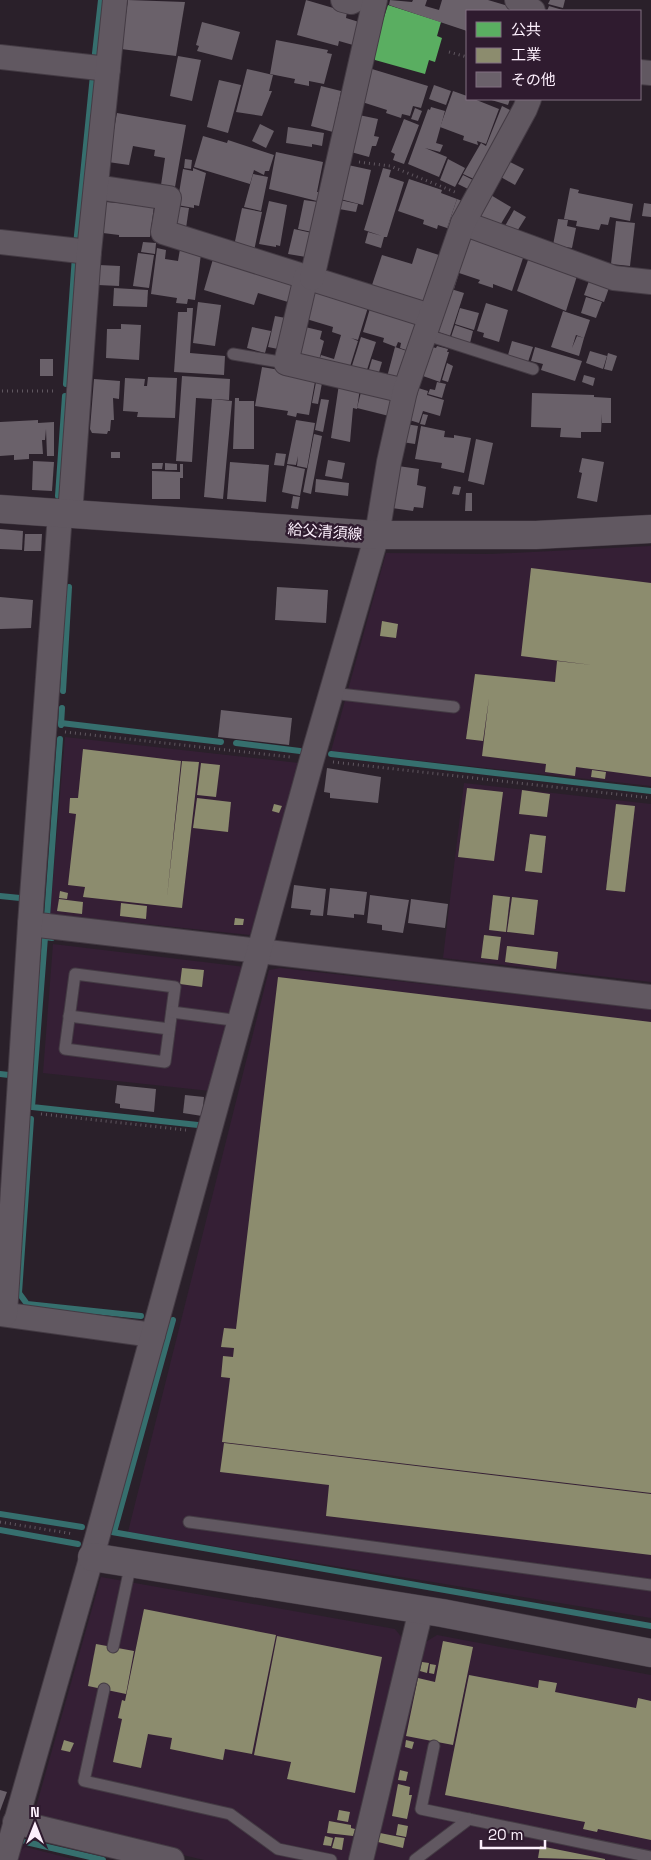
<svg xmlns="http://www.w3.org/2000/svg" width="651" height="1860" viewBox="0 0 651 1860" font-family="'Space Grotesk','Noto Sans JP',sans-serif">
  <rect width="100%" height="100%" fill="#2a202a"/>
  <!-- built -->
  <g fill="#351f35">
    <path d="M651,546V786L331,751L386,553L491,554Z"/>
    <path d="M65,737L299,763L250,935L50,914Z"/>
    <path d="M464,783L651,804V982L443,958Z"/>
    <path d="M53,944L245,967L210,1091L43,1073Z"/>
    <path d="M280,968L651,1009V1618L128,1532L269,970Z"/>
    <path d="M101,1577L395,1629L403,1639L348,1860H204L42,1822L36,1807Z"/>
    <path d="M437,1635L651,1675V1860H371L424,1643Z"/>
    <path d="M22,1846L76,1860H18Z"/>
  </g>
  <!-- public -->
  <path fill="#5aae61" d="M388,5L441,22L437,36L442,38L435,62L429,60L425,74L375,60V58L371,57Z"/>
  <!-- industry -->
  <g fill="#8c8c6e">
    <path d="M531,568L651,583V777L576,767L575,776L545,772L546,764L482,756L489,698L483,741L466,739L475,674L555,682L557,661L592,665L521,656Z"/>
    <path d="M382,621L398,624L396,638L380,636Z"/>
    <path d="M83,749L181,761L167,897L182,761L199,762L182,908L83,897L85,887L68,885L76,814L69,813L70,798H78Z"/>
    <path d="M201,763L220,765L216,797L197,795Z"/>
    <path d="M592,770L606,772L605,779L591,777Z"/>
    <path d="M467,788L503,792L494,861L458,857Z"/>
    <path d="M522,790L550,794L547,817L519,814Z"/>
    <path d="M197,798L231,802L228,832L193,828Z"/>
    <path d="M274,804L282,806L279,813L272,811Z"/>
    <path d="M616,804L635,806L625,892L606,890Z"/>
    <path d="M530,834L546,836L542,873L525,871Z"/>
    <path d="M60,891L68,893L67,899L59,898Z"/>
    <path d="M493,895L510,897L506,932L489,930Z"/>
    <path d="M512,897L538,900L534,935L507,932Z"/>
    <path d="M59,899L83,902L82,914L57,911Z"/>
    <path d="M121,903L147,906L146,919L120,916Z"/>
    <path d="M235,918L244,919L243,925H234Z"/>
    <path d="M484,935L501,937L498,960L481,958Z"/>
    <path d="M507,946L558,952L556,969L505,962Z"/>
    <path d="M182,968L204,970L202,987L180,984Z"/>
    <path d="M278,977L651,1022V1493L222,1442L230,1378L221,1377L223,1356L233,1357L234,1348L221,1347L224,1328L236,1329Z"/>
    <path d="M224,1443L651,1494V1555L326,1516L329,1485L220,1472Z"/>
    <path d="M144,1609L276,1635L252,1754L225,1749L223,1760L170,1749L172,1738L148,1734L141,1768L113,1762L122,1719L118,1718L122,1700L125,1701Z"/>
    <path d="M277,1636L382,1657L355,1793L287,1779L291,1762L254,1755Z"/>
    <path d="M443,1641L473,1647L453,1745L406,1736L418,1678L435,1682Z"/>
    <path d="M96,1644L134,1651L126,1694L88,1686Z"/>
    <path d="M422,1662L429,1663L427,1673L420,1671Z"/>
    <path d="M430,1664L436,1665L434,1674L429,1673Z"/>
    <path d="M469,1675L538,1688L539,1680L557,1683L555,1692L636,1708L638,1698L651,1701V1840L598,1829L597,1832L583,1829L585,1822L445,1795Z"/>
    <path d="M64,1740L74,1743L70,1752L61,1750Z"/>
    <path d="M406,1740L414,1742L412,1749L405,1747Z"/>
    <path d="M400,1770L408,1772L406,1781L398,1780Z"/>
    <path d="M398,1784L410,1787L409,1795H412L407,1819L392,1816Z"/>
    <path d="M339,1810L350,1812L348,1822L337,1820Z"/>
    <path d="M329,1821L351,1825V1828L355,1829L353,1836L327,1833Z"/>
    <path d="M398,1824L408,1826L406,1837L396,1835Z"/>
    <path d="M380,1833L405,1838L403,1848L378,1842Z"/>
    <path d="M325,1836L333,1838L331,1846L323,1845Z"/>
    <path d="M335,1837L344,1838L342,1850L332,1848Z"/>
    <path d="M540,1846L605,1859V1860L538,1858Z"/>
  </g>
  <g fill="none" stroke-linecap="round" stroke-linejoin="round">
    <!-- stream -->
    <g stroke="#366f6e" stroke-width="6">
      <path d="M94,62L101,0"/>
      <path d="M76,245L93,75"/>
      <path d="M66,384L75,256"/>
      <path d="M58,496L65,396"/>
      <path d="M63,691L69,587"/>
      <path d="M61,723L221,742"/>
      <path d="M61,725L62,708"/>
      <path d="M236,743L300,751"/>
      <path d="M331,754L651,791"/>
      <path d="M0,896L20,898"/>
      <path d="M47,917L60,739"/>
      <path d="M52,938L45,937L32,1107L198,1125"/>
      <path d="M0,1074L9,1075"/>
      <path d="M31,1119L19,1293L27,1304L141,1316"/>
      <path d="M0,1514L82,1527"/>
      <path d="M0,1530L78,1544"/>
      <path d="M112,1532L651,1626"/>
      <path d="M114,1532L173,1320"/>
      <path d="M26,1842L103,1860"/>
    </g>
  </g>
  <!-- building -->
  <g fill="#6a616a">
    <path d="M128,0L185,2L176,56L121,49Z"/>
    <path d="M306,0L347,12L346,18L359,22L353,45L339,41L338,46L297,35Z"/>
    <path d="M390,0L412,2L413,0H427L425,6L439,10L442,0H488L518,9L517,11H467V31L389,5Z"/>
    <path d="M550,0H565L563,8L548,4Z"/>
    <path d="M549,6L566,11H547Z"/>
    <path d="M202,22L240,32L232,60L197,51L199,46L196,45Z"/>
    <path d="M276,40L328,50L327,53L332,54L324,84L309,81V86L294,83L295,79L270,74Z"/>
    <path d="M178,56L201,60L192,101L170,96Z"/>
    <path d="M247,69L273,75L269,91H272L262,116L236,112Z"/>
    <path d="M372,69L428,86L421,108L413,106L410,116L402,114L401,118L386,113L387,110L362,102Z"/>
    <path d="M219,80L241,85L228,133L207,127Z"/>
    <path d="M434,85L451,91L446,105L429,99Z"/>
    <path d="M321,86L341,91L333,132L311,126Z"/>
    <path d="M453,91L467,96V99H474L499,109L486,144L477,141L478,145L463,140L464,136L440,127Z"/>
    <path d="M488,99H510L508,105Z"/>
    <path d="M502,106L512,111L476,180L463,174L481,143L486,146Z"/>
    <path d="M431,107L445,111L436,143L443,145L440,152L425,148L447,157L439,177L408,164L428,109L430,110Z"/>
    <path d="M415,108L422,111L418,121L411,119Z"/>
    <path d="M117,113L186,125L175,187L161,185L165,158L154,156L155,150L133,146L129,165L108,162Z"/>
    <path d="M359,115L378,119L374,136L379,137L376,146H372L369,157L351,152Z"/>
    <path d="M404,119L419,125L404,164L393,160L395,154L391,152Z"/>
    <path d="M260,124L274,131L266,148L252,141Z"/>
    <path d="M288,127L324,133L322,146L312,144V147L286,143Z"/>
    <path d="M203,136L227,143L228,140L274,155L269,171H265L264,175L254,170L250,184L194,167Z"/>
    <path d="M276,152L323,162L317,192H319L317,201L269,189Z"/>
    <path d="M185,159L192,160L191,169L184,168Z"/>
    <path d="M448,159L465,168L455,187L440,180Z"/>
    <path d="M508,161L524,169L515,185L499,176Z"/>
    <path d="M348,165L371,170L363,205L340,199Z"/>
    <path d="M193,168L206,173L199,206L194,205V208L177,205L183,169L193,171Z"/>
    <path d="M383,168L391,170L389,177L404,182L387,237H384L381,248L365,243L368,232L382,236L364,230Z"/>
    <path d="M253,174L268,177L261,211L244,207Z"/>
    <path d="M463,175L475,181L470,190L458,184Z"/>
    <path d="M409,179L442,190L441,193L457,199L447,228L438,225L437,229L423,224L424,220L398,211Z"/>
    <path d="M570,188L579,190L578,193L633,204L630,221L610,217L608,225L601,224L599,230L576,226L577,221L564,219Z"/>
    <path d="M489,194L511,207L499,227L477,215Z"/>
    <path d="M457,199L465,202L451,230L447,228Z"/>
    <path d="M304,200L318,202L312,232L298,229Z"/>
    <path d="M340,200L358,204L356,212L339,209Z"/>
    <path d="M269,201L287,205L280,246L276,245V247L259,244Z"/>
    <path d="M106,202L154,206L150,237H119V235L103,233Z"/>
    <path d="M644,203L651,204V217L642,216Z"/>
    <path d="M175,206L189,208L186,228L171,226Z"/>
    <path d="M242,208L262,212L254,251L234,246Z"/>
    <path d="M514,210L526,217L516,233L505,226Z"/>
    <path d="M558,219L568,220L567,226L576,228L572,248L553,245Z"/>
    <path d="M616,221L635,223L630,266L611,264Z"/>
    <path d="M294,229L312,233L306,257L288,254Z"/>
    <path d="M466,236L524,255L512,291L493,284V288L478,283L480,280L459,273L454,289L447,287Z"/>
    <path d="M143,242L156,243L155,254L141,252Z"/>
    <path d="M157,248L166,250L165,259L178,261L180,249L201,254L195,300L188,299L187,304L176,303L177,298L151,294Z"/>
    <path d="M417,248L439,255L425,307L370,291L382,255L412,264Z"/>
    <path d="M138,253L154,255L149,288L133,286Z"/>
    <path d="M213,259L294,280L288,302L258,293L254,305L204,290Z"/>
    <path d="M528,260L577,276L566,311L517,291Z"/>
    <path d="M99,265L120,266L119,286L98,285Z"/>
    <path d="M590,278L610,285L604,302L584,295Z"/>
    <path d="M312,287L369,304L358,340L351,338L358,341L348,373L319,361L321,355L334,359L341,335L332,332L333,327L303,318Z"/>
    <path d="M114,288L148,290L147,307L113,306Z"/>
    <path d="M448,288L464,293L450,336L435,331Z"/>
    <path d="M586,297L602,302L596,318L581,313Z"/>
    <path d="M198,302L221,305L215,346L193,343Z"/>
    <path d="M486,303L508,310L499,342L483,337L484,333L477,331Z"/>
    <path d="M371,305L418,322L409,351L400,348L401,343L398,342L396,347L383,342L384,338L363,332Z"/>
    <path d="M187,308H193L190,353L225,356L224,375L174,372L178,312H187Z"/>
    <path d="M460,308L479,313L474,330L455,324Z"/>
    <path d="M563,311L590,320L584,338L576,335L572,348L577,336L584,338L579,356L551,347Z"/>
    <path d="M275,316L291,319L283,350L268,347Z"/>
    <path d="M121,324L141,325L139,360L106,358L107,329H121Z"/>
    <path d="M455,325L473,331L470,343L451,337Z"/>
    <path d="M301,326L322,331L320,339L324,341L318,364L293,358Z"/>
    <path d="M252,327L271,331L265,353L247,348Z"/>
    <path d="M361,337L376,342L365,376L350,372Z"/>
    <path d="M512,341L533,347L528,362L508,355Z"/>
    <path d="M437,346L448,349L447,352H449L440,382L423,376L432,347L436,348Z"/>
    <path d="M395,347L410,352L401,381L387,377Z"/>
    <path d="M535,347L582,361L575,381L541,370L543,364L531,361Z"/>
    <path d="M590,351L607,356L603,369L586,363Z"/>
    <path d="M608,353L617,356L612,371L604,369Z"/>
    <rect x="40" y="359" width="13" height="17"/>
    <path d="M372,359L382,362L377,379L367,376Z"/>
    <path d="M447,363L453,366L448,382L442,380Z"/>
    <path d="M262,367L316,376L309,415L297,413L296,417L287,415L288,411L255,406Z"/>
    <path d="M584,375L595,378L593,386L582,382Z"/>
    <path d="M182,376L230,379L229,400L196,398L192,462L176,461Z"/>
    <path d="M148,377L177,378L175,418L137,417L138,412L123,411L125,378L145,379L144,386H147Z"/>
    <path d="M317,377L323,378L318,404L312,403Z"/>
    <path d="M94,379L120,381L119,399L113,398L114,420H111L110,431H108L107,434L92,433L90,429Z"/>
    <path d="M437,382L446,384L442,398L428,394L430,389L435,390Z"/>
    <path d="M339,384L360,388L357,409L353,408L350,442L331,438Z"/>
    <path d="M415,387L428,391L427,395L444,400L440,416L423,411L419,423L406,419Z"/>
    <path d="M362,388L398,397L393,417L357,408Z"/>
    <path d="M532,393L594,395V397L611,398V423H602V414L601,432H581V438L560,437L561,428L531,427Z"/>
    <path d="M235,398H239V401H254V449H233Z"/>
    <path d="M212,399L232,401L223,499L204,497Z"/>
    <path d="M321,399L329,400L323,432L315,430Z"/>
    <path d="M423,414L428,415L425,425L420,424Z"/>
    <path d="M38,420V423L54,422V456H47L46,429L45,440H42L43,454H29V459L14,460V455L0,456V422Z"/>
    <path d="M296,420L315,423L307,468L297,466L298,456L296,465L287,464Z"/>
    <path d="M406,424L418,426L415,444L402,442Z"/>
    <path d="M421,426L445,431L444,437L454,438V435L471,438L464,473L441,468L442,463L415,459Z"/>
    <path d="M314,434L322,436L311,494L303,492Z"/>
    <path d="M476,439L493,443L484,485L468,481Z"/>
    <rect x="111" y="452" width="9" height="6"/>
    <path d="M276,453L286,454L284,466L274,465Z"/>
    <path d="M582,458L604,462L597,502L577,498L582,473L579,472Z"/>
    <path d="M328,460L345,463L342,479L325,476Z"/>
    <path d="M33,461L54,462L52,491L32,490Z"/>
    <path d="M230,462L269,465L266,502L227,499Z"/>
    <path d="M152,463H163L162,469H152Z"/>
    <path d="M165,463L177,464V470H165Z"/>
    <path d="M180,464H183V478H180V499H152V471L180,472Z"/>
    <path d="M287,465L305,469L300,496L282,492Z"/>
    <path d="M398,466L419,469L417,485L426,487L423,508L414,507L413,511L392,508Z"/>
    <path d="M316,479L349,483L348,496L315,492Z"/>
    <path d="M454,486L461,487L459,495L452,494Z"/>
    <path d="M466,493H472V511H465Z"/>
    <path d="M293,496L300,497L298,509L291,508Z"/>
    <path d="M0,529L23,531L22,550L0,549Z"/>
    <path d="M25,534H42L41,551H24Z"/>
    <path d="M277,587L328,590L326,623L275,620Z"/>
    <path d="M0,597L33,600L31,628L0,629Z"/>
    <path d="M221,710L292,718L289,745L218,737Z"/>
    <path d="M327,768L381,777L378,803L330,798V793L324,792Z"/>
    <path d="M294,885L326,889L323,916L310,915L311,910L291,908Z"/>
    <path d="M330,888L367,892L364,915L354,914V918L327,915Z"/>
    <path d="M370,895L409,900L403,933L382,930V925L367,923Z"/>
    <path d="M411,899L448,904L445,928L408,923Z"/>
    <path d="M117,1085L156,1089L154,1112L120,1108V1104L115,1103Z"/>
    <path d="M185,1095L204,1097L202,1116L183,1113Z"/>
    <path d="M0,1790L7,1792L0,1811Z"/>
  </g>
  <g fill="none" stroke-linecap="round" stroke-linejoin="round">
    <defs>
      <g id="service">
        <path d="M424,334L533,369"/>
        <path d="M233,354L286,363"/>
        <path d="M331,693L454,707"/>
        <path d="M75,974L175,987L165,1062L65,1049Z"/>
        <path d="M172,1012L240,1021"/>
        <path d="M69,1016L169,1029"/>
        <path d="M189,1522L651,1585"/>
        <path d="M113,1647L131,1563"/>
        <path d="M104,1689L84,1781L230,1814L278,1849L331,1860"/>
        <path d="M434,1746L421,1809L651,1857"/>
        <path d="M415,1860L469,1819"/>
      </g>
      <g id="minor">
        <path d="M343,0L351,2L355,0"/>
        <path d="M517,0L533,11"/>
        <path d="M0,57L108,69"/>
        <path d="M640,72L651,73"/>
        <path d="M96,187L169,198L163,232L430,316"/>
        <path d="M463,223L614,278L651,282"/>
        <path d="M0,242L89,252"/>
        <path d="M306,277L286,363L405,391"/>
        <path d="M312,278L375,0"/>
        <path d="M70,515L89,252L115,0"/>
        <path d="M30,924L651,997"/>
        <path d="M0,1314L153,1335"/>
        <path d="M5,1314L30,924L60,514"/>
        <path d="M15,1822L172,1860"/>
        <path d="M5,1860L97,1538L312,759L377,535L389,462L405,391L463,223L525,109L529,99"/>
        <path d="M361,1860L421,1610"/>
      </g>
      <path id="tertiary" d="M92,1557L442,1613L651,1653"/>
      <path id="secondary" d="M0,509L377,535H536L651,529"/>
    </defs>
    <!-- service casing -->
    <use href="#service" stroke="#443b44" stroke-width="13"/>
    <!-- minor casing -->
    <use href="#minor" stroke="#443b44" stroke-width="26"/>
    <!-- tertiary casing -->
    <use href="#tertiary" stroke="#443b44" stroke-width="29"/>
    <!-- secondary casing -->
    <use href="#secondary" stroke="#443b44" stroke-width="29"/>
    <!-- path -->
    <g stroke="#605760" stroke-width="3" stroke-dasharray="1 4" stroke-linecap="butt">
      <path d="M449,52L467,57"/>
      <path d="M359,162L390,166L455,192"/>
      <path d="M2,391H57"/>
      <path d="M65,732L290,757"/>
      <path d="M333,762L651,798"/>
      <path d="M41,1114L186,1130"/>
      <path d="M0,1522L74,1534"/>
    </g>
    <!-- service -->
    <use href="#service" stroke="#615861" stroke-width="11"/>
    <!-- minor -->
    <use href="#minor" stroke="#615861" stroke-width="24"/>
    <!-- tertiary -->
    <use href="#tertiary" stroke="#615861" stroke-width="28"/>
    <!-- secondary -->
    <use href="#secondary" stroke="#615861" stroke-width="28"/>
  </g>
  <g text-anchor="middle" stroke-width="5" stroke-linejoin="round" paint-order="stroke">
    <!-- street labels -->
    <g font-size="15" fill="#fceffc" stroke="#2f1b2f">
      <text transform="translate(325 532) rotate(4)" y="5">給父清須線</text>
    </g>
  </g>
  <!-- legend -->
  <rect x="466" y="10" width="175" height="90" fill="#2f1b2f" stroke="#817081"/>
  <rect x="476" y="22" width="25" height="15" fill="#5aae61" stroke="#817081"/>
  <text x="511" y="35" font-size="15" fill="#fceffc">公共</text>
  <rect x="476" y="48" width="25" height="15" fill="#8c8c6e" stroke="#817081"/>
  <text x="511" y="60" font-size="15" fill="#fceffc">工業</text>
  <rect x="476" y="72" width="25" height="15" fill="#6a616a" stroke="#817081"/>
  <text x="511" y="85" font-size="15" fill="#fceffc">その他</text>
  <!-- north arrow -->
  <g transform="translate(35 1825)" stroke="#2f1b2f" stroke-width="4" paint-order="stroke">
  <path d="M0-4L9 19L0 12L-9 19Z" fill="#fceffc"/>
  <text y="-8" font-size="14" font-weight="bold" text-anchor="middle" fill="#fceffc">N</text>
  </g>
  <!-- scale -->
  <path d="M481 1840v8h64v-8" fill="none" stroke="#fceffc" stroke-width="2.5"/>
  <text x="488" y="1840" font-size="15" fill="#fceffc" stroke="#2f1b2f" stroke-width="4" paint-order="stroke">20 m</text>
</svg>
